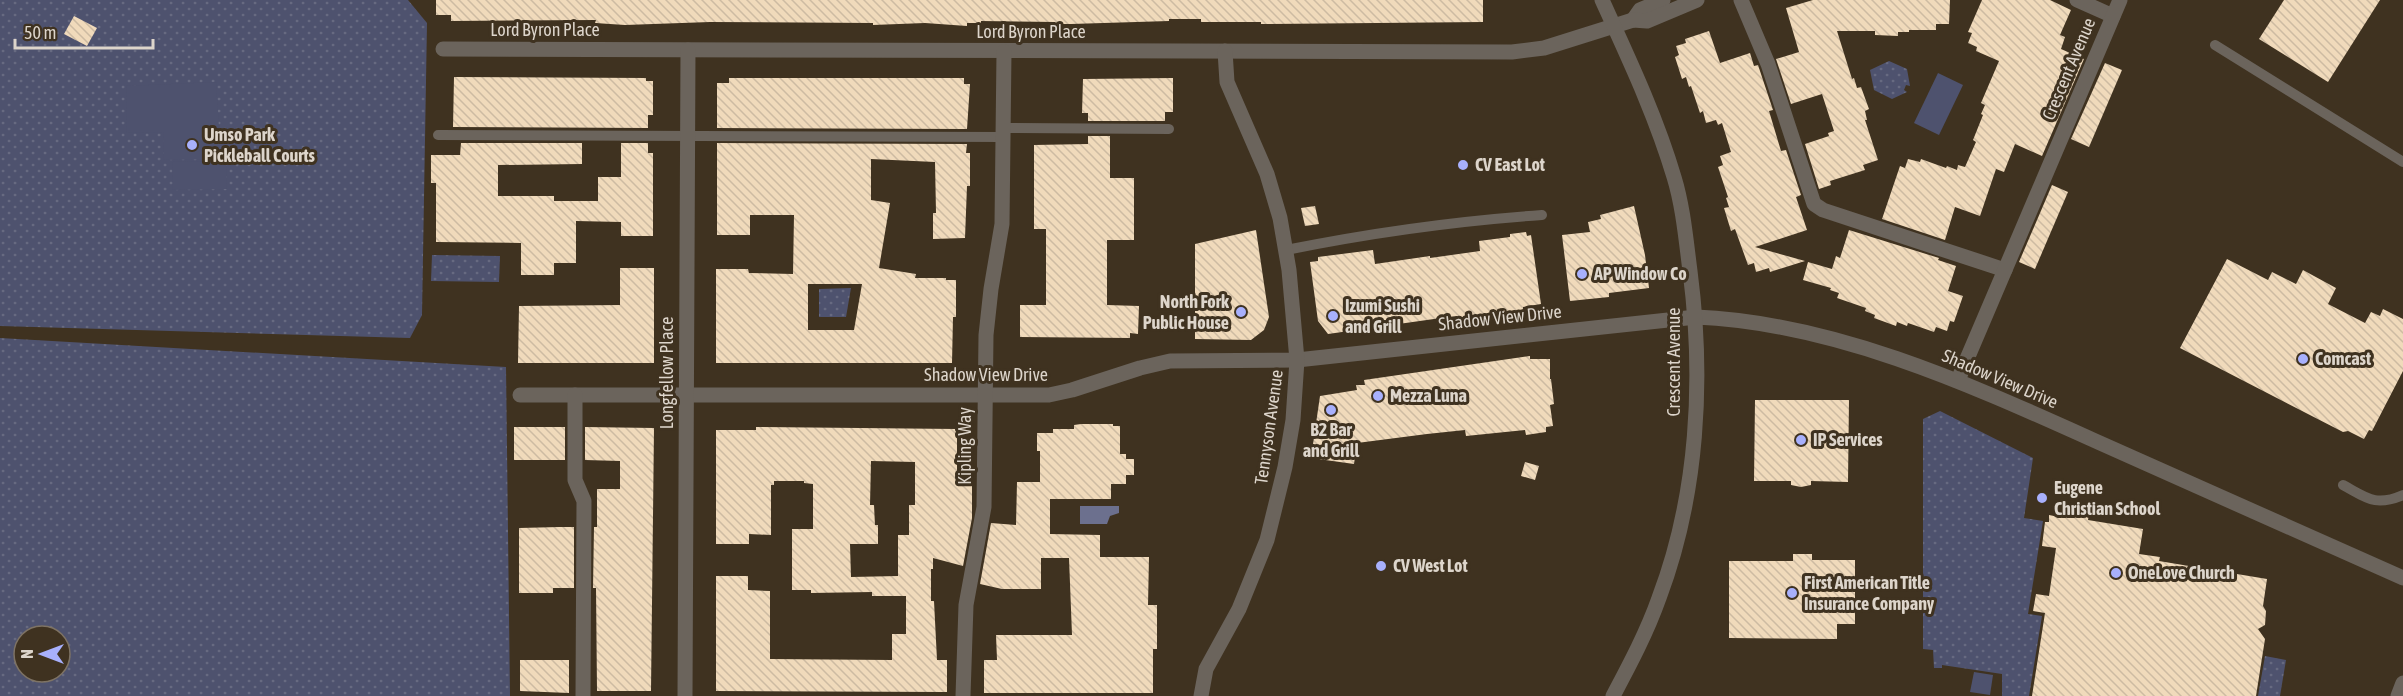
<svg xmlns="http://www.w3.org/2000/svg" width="2403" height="696" viewBox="0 0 2403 696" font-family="'Asap Condensed',sans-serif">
  <defs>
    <pattern id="grass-dots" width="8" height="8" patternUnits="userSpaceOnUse" patternTransform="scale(1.5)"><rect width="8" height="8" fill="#4e526e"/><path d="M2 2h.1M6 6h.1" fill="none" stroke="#676a81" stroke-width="1.8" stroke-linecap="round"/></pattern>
    <pattern id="building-back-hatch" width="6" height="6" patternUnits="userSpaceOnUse" patternTransform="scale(1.5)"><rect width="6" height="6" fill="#f0dabb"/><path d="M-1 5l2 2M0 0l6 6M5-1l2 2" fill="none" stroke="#cdbba2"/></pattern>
  </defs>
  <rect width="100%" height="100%" fill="#3f3220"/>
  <!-- grass -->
  <g fill="url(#grass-dots)" fill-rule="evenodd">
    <path d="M0,0H408L427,23L422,315L410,338L0,326Z"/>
    <path d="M1889,61L1907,69L1910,86L1906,85L1904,90L1907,92L1892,99L1874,90L1870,70Z"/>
    <path d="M432,255L500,256L499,282L431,281Z"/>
    <path d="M851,288L846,317H819V289Z"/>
    <path d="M0,338L506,367L510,696H0ZM24,636H60V672H24Z"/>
    <path d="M1940,411L2033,458L2024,518L2043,521L2028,614L2042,616L2029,696H2002V674L1942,665V668H1934L1933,650L1923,649V419Z"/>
    <path d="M2265,656L2286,660L2280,696H2258Z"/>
  </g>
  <!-- garden -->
  <g fill="#4e526e">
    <path d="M1938,73L1963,85L1939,135L1914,123Z"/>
    <path d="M216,82L221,159L164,160L163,132L127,133L126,86Z"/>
    <path d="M226,161L227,189L173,190L172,162Z"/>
    <path d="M1974,672L1993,675L1990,695L1970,692Z"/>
  </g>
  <!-- water -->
  <path fill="#6c708e" d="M1080,506H1119V513L1110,516L1107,524H1080Z"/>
  <!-- building -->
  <g fill="url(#building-back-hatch)" fill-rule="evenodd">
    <path d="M436,0H1483V22L1261,24V22H1201V19H1169V21L1071,24H1055V22L981,21V23H967V26L925,23L873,25V23L710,22L625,25L595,23L596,20L451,21V15H436Z"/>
    <path d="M1813,0H1950L1949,24H1936V30H1909V32H1898V36L1875,35V31H1837L1852,79L1854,78L1857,88L1861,87L1869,109L1865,111L1867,120H1865L1878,160L1863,165L1865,170L1830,181L1831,185L1819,189L1805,144L1829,136L1828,133L1834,131L1822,94L1791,104L1776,59L1799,52L1786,8Z"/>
    <path d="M1982,0H2050L2071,10L2060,35L2065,37L2061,49L2084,59L2042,156L2015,144L2004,172L1996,169L1980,216L1955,207L1945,240L1882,219L1900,166L1905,168L1908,159L1920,162L1921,159L1946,168L1947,166L1957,170L1958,165L1965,167L1976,142L1973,140L1983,115L1981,114L1985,105L1981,103L1999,61L1976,51L1977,47L1968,43L1972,33L1968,32Z"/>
    <path d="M2284,0H2380L2328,82L2259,39Z"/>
    <path d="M74,16L97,28L87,46L64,34Z"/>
    <path d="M1709,31L1720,63L1750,53L1754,66L1758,65L1773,110L1769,111L1781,151L1786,150L1801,195L1796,197L1807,230L1755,247L1805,261L1770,272L1769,268L1756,272L1754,263L1748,265L1735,229L1731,231L1724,208L1729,207L1726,198L1728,197L1718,167L1723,165L1720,156L1731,152L1722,123L1718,125L1716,120L1706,123L1703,111L1700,113L1691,86L1689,87L1686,77L1682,79L1675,57L1679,55L1676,46L1686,43L1685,39Z"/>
    <path d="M2105,63L2122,70L2089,147L2071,139Z"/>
    <path d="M454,77L646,78V81H653V115H648V128L453,127Z"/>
    <path d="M729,78H964V84H970L967,129L717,128V83H729Z"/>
    <path d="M1173,78V112H1165V121H1088V113H1082L1083,79Z"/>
    <path d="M1088,136H1110V178H1134V240H1107V305L1139,306L1138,334L1130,333V338L1020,337V305H1046V229H1034V145L1088,144Z"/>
    <path d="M461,143H582V164L498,165V196H554V201H598V177H621V143H648V153H653V236H621V222L576,221V263H554V275H521V243L436,242V183H431V155H460Z"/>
    <path d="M717,143L967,144L966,153H970V186H967L965,238L933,239V213H936L935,162L871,159V200L890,203L879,268L916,274L915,278H946V280H956V317H953L952,363H716V269H748L749,273L793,274L794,215H750V235H717ZM808,284H862L854,330H808Z"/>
    <path d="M2052,185L2068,192L2035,269L2019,262Z"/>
    <path d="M1315,206L1319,224L1305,226L1301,208Z"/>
    <path d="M1634,206L1645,255L1649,288L1609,293V297L1570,301L1562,235L1590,232L1588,222L1601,219L1600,215Z"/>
    <path d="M1256,230L1269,317L1264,330L1251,340L1195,339V244Z"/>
    <path d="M1849,230L1939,258L1938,260L1956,266L1948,291L1963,296L1954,322L1950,321L1947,331L1936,327L1934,332L1908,323L1907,326L1897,322L1896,326L1874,318L1875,315L1865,311L1866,308L1837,298L1839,293L1830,290L1831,288L1803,280L1808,262L1832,269L1836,256L1840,258Z"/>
    <path d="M1526,232L1527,236L1531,235L1541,304L1523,307V310L1457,318V316L1448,317L1328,334L1318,321L1310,262L1318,261V257L1373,250L1375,264L1430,256V258L1480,251L1479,241L1510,237V234Z"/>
    <path d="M2227,259L2268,280L2272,272L2296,284L2303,270L2336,288L2328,304L2365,323L2371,312L2380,316L2383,309L2403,319V371L2372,431L2369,430L2364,439L2348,431L2343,432L2180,348Z"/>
    <path d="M620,268H654V363H518L519,306L620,305Z"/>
    <path d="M1530,356V359H1550V379H1551L1554,404L1550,405L1553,426L1546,427V432L1526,435L1525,430L1466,436L1465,430L1427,434L1357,443L1354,464L1311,458L1320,396L1357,390L1356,385H1365L1364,380Z"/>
    <path d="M1755,400H1849L1848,482L1811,481V485L1801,487L1791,485V481H1754Z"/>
    <path d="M1081,424H1113V426H1120V454H1126V459H1134V475H1126V484H1111V499H1050V534L1100,535V557H1149L1148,605H1157V649H1153V693H984V660H997L996,635H1072L1069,558H1041V589H1002L980,584L991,523L1016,525L1017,482H1040V451H1037V433H1053V429H1074V425Z"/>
    <rect x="514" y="427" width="51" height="33"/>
    <path d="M585,427L654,428L651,691H597L596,588H593L594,527H597V489H620V461L585,460Z"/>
    <path d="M756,427L957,429V479H972V518L963,566L933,558V569H931V601H934L937,660H947V692L716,691V576H748V590L770,591V659L892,660V634H906V596H872V592L811,593V590H792V529H813V484L804,483V481H774V485H771V535L749,534V544H716V430H756ZM871,461L915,462V505H909V535H898V576L851,577L850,544H878V525H875L874,505H870Z"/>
    <path d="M1525,462L1539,466L1535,480L1521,476Z"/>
    <path d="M2056,505L2070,508V511L2089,514L2088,520L2143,529L2139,554L2160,557L2159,561L2267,579L2263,606L2266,611L2265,625L2258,629L2265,639L2256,696H2032L2045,613L2033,611L2036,594L2049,596L2056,548L2042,546L2045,522H2049V515L2054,516Z"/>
    <path d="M559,527H574V588H553V593H519V528Z"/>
    <path d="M1793,554H1812V560H1855V624H1837V639L1729,638V561H1793Z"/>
    <path d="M520,660H569V693L520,691Z"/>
  </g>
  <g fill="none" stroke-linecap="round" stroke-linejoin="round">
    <!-- service -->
    <g stroke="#6b645c" stroke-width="10">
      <path d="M2215,45L2403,162"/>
      <path d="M1004,128L1169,129"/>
      <path d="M438,135L1004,137"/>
      <path d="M1286,250C1370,233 1456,221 1542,215"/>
      <path d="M2343,485C2367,498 2375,507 2403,495"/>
    </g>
    <!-- minor -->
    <g stroke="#6b645c" stroke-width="15">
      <path d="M1741,0L1768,64L1814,204L1823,210L2005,270"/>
      <path d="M2077,0L2113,16"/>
      <path d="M1633,20L1640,10L1663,0"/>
      <path d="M443,49L1512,52L1544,48L1633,20L1647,21L1697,0"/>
      <path d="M1958,380L2120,0"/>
      <path d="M520,395H1049L1072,390L1140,368L1170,361L1297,360L1696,317C1837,323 1973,386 2100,443C2201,488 2302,533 2403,578"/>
      <path d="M575,395V480L584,501L583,696"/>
      <path d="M685,696L688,50"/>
      <path d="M963,696L966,605L984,507L986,335L991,289L1002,224L1004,52"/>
      <path d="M1201,696L1206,669L1239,609L1267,540L1285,467L1293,420L1297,360L1289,270L1280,218L1267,174L1227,82L1225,51"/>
    </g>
    <!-- tertiary -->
    <g stroke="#6b645c" stroke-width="15">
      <path d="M1602,0C1628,57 1656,116 1674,177C1683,206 1686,240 1690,271C1704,379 1698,495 1659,598C1647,632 1630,664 1613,696"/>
      <path d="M2398,696L2403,683"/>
    </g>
  </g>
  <!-- markers -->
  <g fill="#a8b0fc" stroke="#3f3220" stroke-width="2">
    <circle cx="192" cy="145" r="6"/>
    <circle cx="1463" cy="165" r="6"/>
    <circle cx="1582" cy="274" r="6"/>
    <circle cx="1241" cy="312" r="6"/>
    <circle cx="1333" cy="316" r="6"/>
    <circle cx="2303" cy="359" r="6"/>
    <circle cx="1378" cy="396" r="6"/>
    <circle cx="1331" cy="410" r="6"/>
    <circle cx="1801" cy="440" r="6"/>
    <circle cx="2042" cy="498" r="6"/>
    <circle cx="1381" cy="566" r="6"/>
    <circle cx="2116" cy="573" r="6"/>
    <circle cx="1792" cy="593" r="6"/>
  </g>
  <g text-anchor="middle" stroke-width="6" stroke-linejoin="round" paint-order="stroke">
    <!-- street labels -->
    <g font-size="18" fill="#ddd5cb" stroke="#3f3220">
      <text x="545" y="36">Lord Byron Place</text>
      <text x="1031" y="38">Lord Byron Place</text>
      <text transform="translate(2069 69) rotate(-67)" y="6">Crescent Avenue</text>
      <text transform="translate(1500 318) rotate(-6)" y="6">Shadow View Drive</text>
      <text transform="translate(1674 362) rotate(-90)" y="6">Crescent Avenue</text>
      <text transform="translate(667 373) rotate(-90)" y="6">Longfellow Place</text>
      <text x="986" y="381">Shadow View Drive</text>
      <text transform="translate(2000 379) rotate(23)" y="6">Shadow View Drive</text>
      <text transform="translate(1269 427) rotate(-82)" y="6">Tennyson Avenue</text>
      <text transform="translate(965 446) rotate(-90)" y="6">Kipling Way</text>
    </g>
    <!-- poi labels -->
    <g font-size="18" font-weight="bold" fill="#ddd5cb" stroke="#3f3220" text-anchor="start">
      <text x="204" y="141">Umso Park<tspan x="204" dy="21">Pickleball Courts</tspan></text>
      <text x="1475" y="171">CV East Lot</text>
      <text x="1594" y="280">AP Window Co</text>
      <text x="1229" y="308" text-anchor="end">North Fork<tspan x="1229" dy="21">Public House</tspan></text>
      <text x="1345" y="312">Izumi Sushi<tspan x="1345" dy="21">and Grill</tspan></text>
      <text x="2315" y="365">Comcast</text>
      <text x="1390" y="402">Mezza Luna</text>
      <text x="1331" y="436" text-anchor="middle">B2 Bar<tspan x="1331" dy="21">and Grill</tspan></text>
      <text x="1813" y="446">IP Services</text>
      <text x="2054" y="494">Eugene<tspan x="2054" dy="21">Christian School</tspan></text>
      <text x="1393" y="572">CV West Lot</text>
      <text x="2128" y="579">OneLove Church</text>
      <text x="1804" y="589">First American Title<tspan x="1804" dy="21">Insurance Company</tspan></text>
    </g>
  </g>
  <!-- north arrow -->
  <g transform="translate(42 654) rotate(270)"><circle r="28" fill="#3f3220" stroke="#7e7364" stroke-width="1.5"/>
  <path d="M0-4.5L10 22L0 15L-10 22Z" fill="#a8b0fc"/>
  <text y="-9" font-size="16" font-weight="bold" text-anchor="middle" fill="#ddd5cb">N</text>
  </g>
  <!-- scale -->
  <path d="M15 39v9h138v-9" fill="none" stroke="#ddd5cb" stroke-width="3"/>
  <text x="24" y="39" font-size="18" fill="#ddd5cb" stroke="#3f3220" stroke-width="4.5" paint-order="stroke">50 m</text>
</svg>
